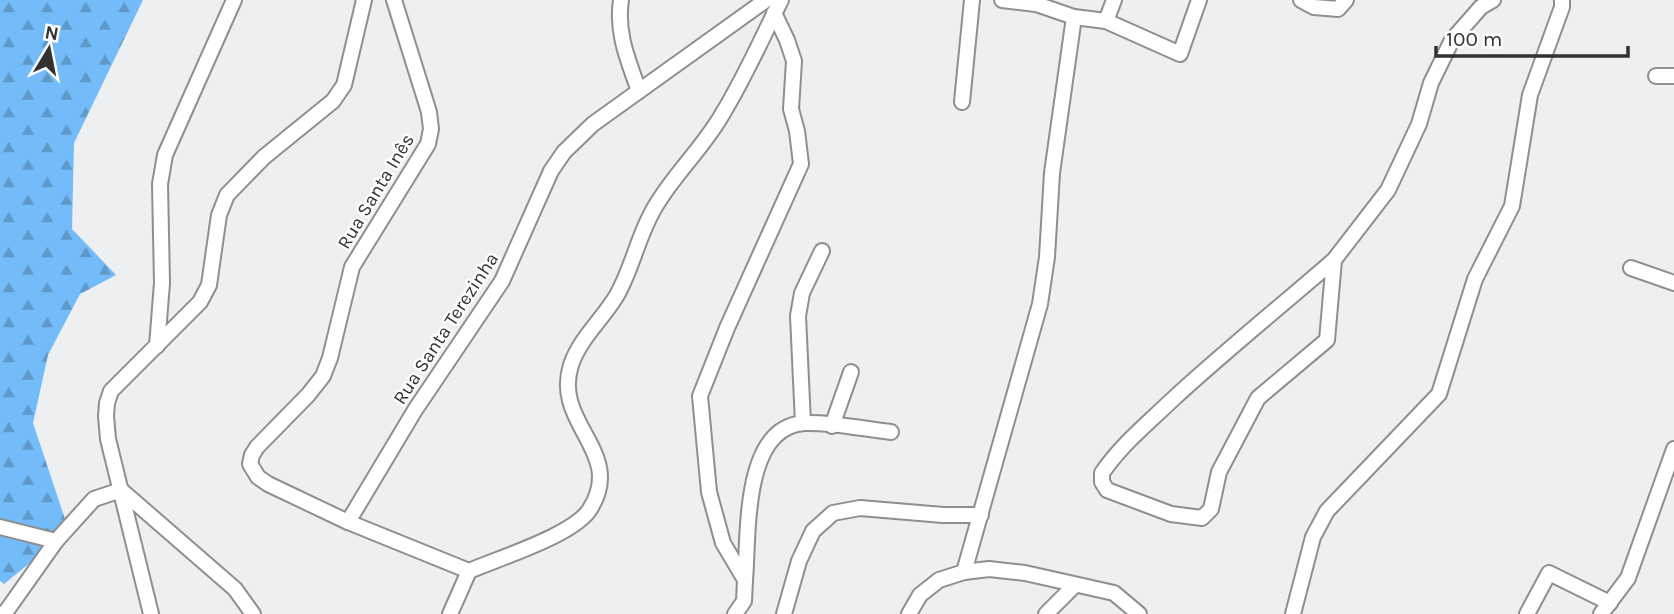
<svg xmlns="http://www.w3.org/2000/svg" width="1674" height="614" viewBox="0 0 1674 614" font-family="Karla,sans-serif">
  <defs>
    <pattern id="forest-firs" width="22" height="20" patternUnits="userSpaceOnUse" patternTransform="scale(1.75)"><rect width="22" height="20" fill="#73bbf9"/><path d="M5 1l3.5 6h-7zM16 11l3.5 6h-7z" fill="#5f99ca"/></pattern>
  </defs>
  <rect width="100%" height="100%" fill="#eeeff0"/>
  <!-- forest -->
  <path fill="url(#forest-firs)" d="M0,0H143L74,143L72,229L116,275L80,294L48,355L33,423L69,531L4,584L0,581Z"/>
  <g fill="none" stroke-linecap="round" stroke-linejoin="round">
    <defs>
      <g id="minor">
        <path d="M394,0L429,112L431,129L428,144L352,267L330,358L323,376L308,395L257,447L252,455L250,464L258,477L268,484L348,522L469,571"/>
        <path d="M621,0C616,33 628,60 639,91"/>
        <path d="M1002,0L1036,4L1074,17"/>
        <path d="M1301,0L1314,7L1338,9L1346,0"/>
        <path d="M1106,21L1114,0"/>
        <path d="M1656,76H1674"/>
        <path d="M962,102L972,0"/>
        <path d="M1334,260C1280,307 1225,351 1172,400C1148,423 1121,445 1102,473V482L1107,490L1171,514L1202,518L1211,509L1219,472L1258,398L1327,340L1334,260L1388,190L1419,124L1431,83L1452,40L1481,7L1493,0"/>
        <path d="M1631,268L1674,283"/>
        <path d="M157,346L162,283L160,184L165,155L234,0"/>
        <path d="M803,423L798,316L802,293L822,251"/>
        <path d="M832,426L851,372"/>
        <path d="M348,522L415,410L502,281L551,171L564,152L593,124L766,0"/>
        <path d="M0,527L56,541L94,499L121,490L235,589L253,614"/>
        <path d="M964,572L1040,304L1047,257L1052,173L1074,17L1106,21L1180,54L1199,0"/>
        <path d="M745,580C749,534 742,426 805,423C832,422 864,429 891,432"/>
        <path d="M0,614L5,613L56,541"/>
        <path d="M151,614L108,439L106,416L107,403L111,391L200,302L209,285L219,215L227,195L264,157L333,101L344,85L364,0"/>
        <path d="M450,614L469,571C499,558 574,535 590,509C626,452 552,424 571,365C580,338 603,319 617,295C633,267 638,235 655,207C674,174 704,147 723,113C745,77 762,38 781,0"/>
        <path d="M735,614L744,601L745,580L723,543L709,492L700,396L727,328L801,164L797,131L791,109L794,61L787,40L774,13"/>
        <path d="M784,614L799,561L813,531L833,513L860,508L943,515H981"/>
        <path d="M909,614L920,595L939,580L964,572L989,569L1025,573L1114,593L1139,614"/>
        <path d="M1046,614L1075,585"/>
        <path d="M1293,614L1313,537L1327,511L1439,394L1475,279L1512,206L1530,95L1562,7V0"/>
        <path d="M1527,614L1549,573L1610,603"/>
        <path d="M1601,614L1628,578L1674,449"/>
      </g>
    </defs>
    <!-- minor casing -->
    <use href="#minor" stroke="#8d8f90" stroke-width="18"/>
    <!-- minor -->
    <use href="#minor" stroke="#fff" stroke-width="14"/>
  </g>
  <g text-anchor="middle" stroke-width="5" stroke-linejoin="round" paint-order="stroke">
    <!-- street labels -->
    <g font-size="19" fill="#313232" stroke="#fbfcfd">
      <text transform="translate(375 191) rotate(-59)" y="7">Rua Santa Inês</text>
      <text transform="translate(445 328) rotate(-57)" y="7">Rua Santa Terezinha</text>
    </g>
  </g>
  <!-- north arrow -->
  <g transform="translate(49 49) rotate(10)" stroke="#fbfcfd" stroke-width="5" paint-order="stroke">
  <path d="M0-5L12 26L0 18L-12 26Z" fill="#313232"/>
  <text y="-10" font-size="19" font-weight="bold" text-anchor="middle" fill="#313232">N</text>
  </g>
  <!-- scale -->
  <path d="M1436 46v10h192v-10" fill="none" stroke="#313232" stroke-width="3.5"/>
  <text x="1446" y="46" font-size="21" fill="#313232" stroke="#fbfcfd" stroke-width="5" paint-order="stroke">100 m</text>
</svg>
